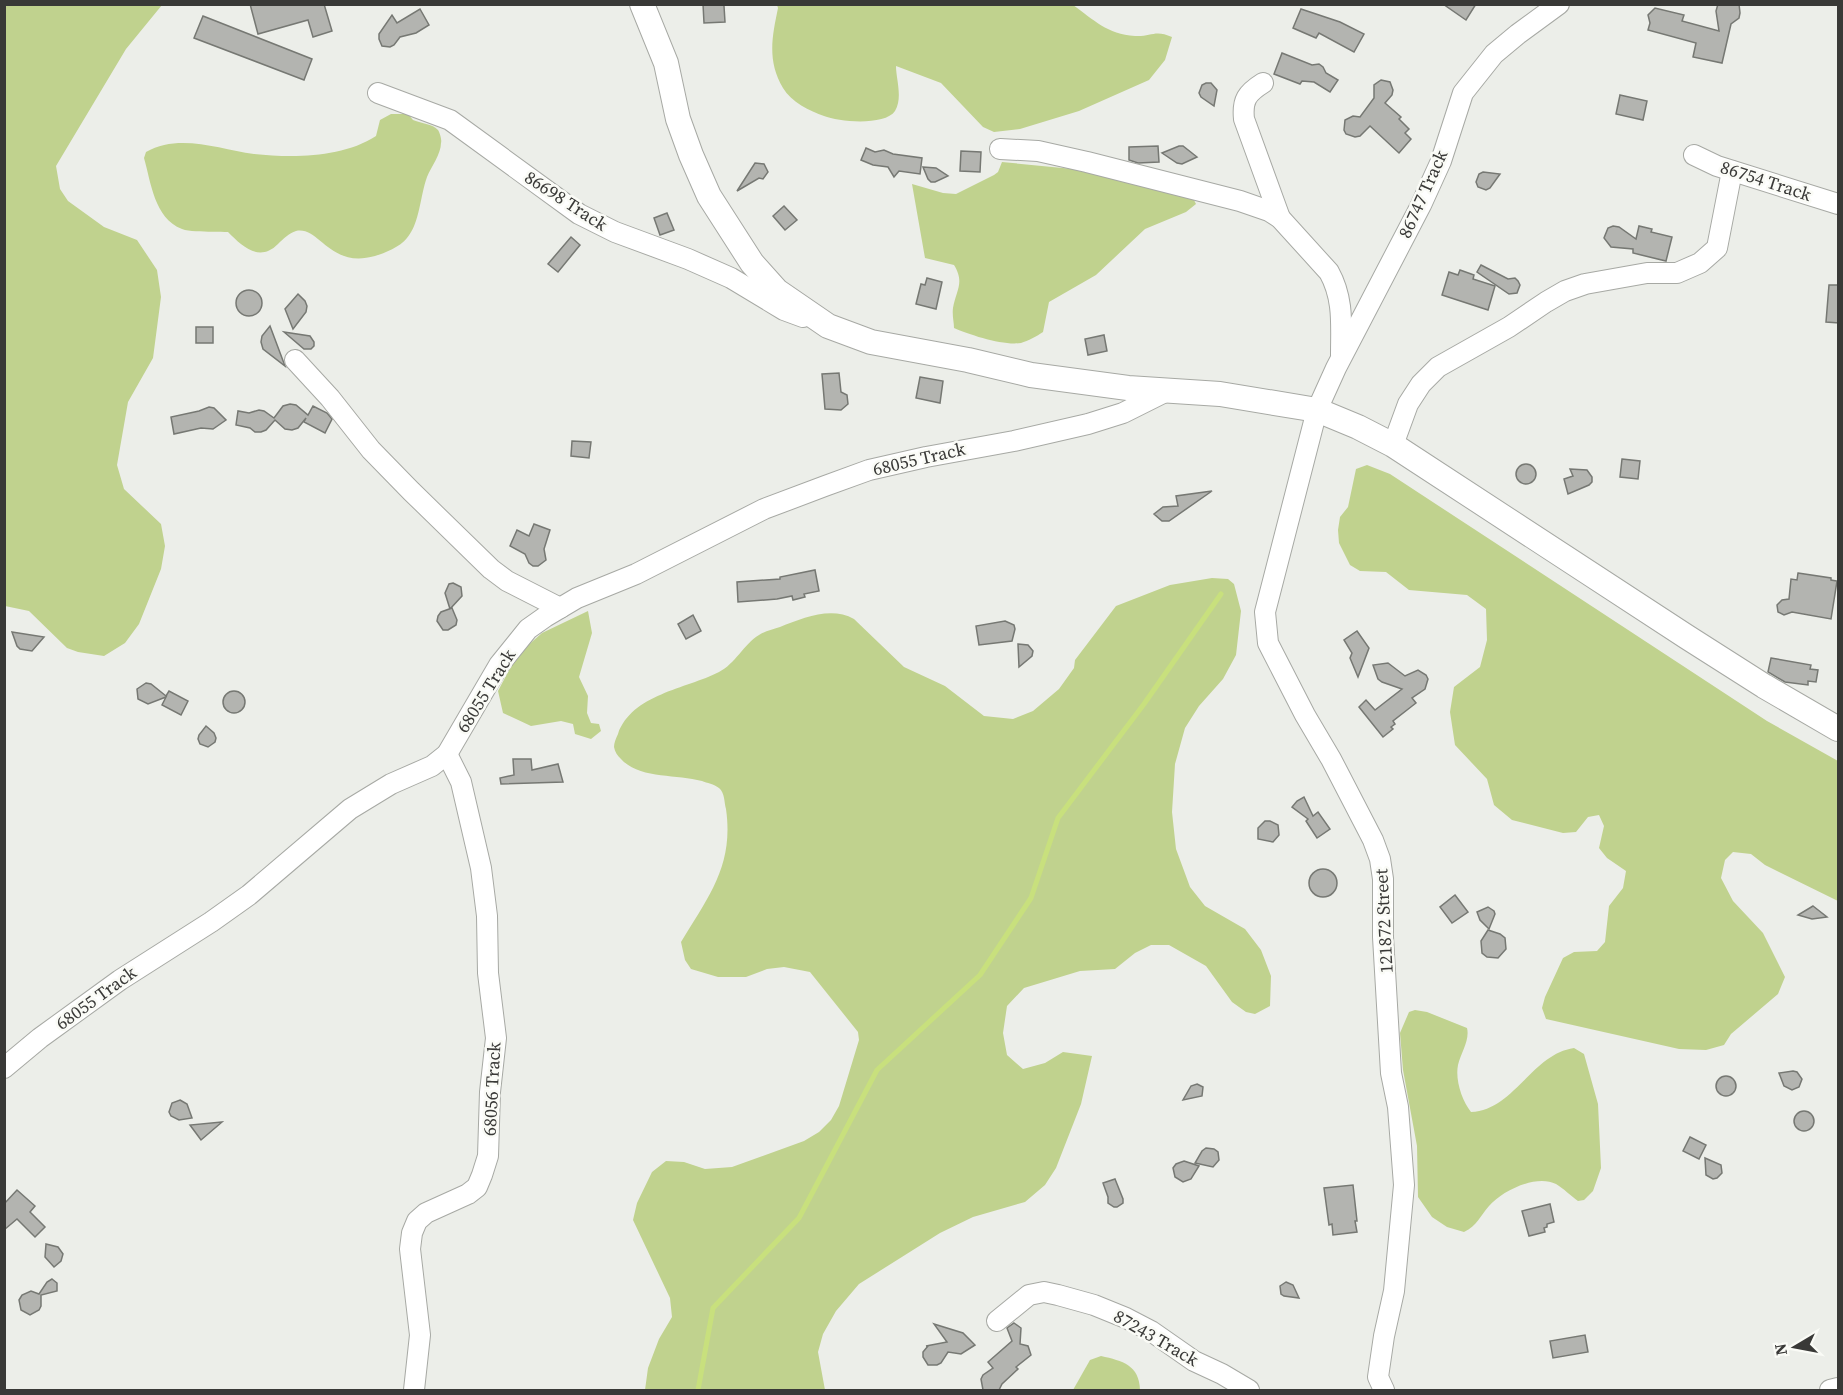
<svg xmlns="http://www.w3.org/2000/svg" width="1843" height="1395" viewBox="0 0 1843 1395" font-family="'Source Serif 4',serif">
  <rect width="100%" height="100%" fill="#eceee9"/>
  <!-- green -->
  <g fill="#c0d28e">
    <path d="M5,4L162,5L126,49L56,166L60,189L68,201L104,227L137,240L157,270L161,297L153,358L128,402L117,465L124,489L161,524L165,546L161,569L139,624L125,643L104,656L78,652L67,648L29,611L5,606Z"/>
    <path d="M777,5H1073C1094,20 1107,34 1135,36C1151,37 1155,29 1172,37L1165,60L1149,80L1079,111L1020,129L994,132L983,127L941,83L896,66C896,79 903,98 895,111C885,126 839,122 824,116C810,111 791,102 783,88C767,61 772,37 778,8Z"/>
    <path d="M391,114H408L413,120C420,123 433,124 438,130C440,133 442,140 441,143C441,154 431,167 427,177C420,196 420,223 407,238C400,247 385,253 375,256C329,269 320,226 296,231C289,233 283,239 278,244C259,263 242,246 228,232C215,231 193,233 182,229C154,218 151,182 144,158L146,152C179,133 219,149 254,154C293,158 342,158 376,136L380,120Z"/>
    <path d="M1002,162L1083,170L1193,198L1196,204L1186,212L1145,229L1096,275L1049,302L1043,332C1037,336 1028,341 1021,343C1004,346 970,335 954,328C954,322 952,315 953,308C956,290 965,283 954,265L925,258L912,184L943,193L956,194L994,175L998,172Z"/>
    <path d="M1367,465L1390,474L1767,721L1838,761V901L1765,865L1751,854L1733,852L1725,860L1721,878L1733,901L1763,933L1785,977L1778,994L1731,1034L1724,1045L1706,1050L1679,1049L1546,1019L1542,1008L1545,997L1563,958L1574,952L1597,951L1605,942L1609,906L1623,888L1626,871L1607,858L1599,848L1604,826L1599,815L1588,817L1576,832L1563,833L1512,820L1494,805L1487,779L1455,745L1450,712L1454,687L1480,667L1487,640L1486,609L1467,595L1409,590L1386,572L1360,571L1350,565L1339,543L1338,530L1340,517L1348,507L1356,469Z"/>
    <path d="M1212,578L1228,579L1234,584L1241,611L1236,655L1223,679L1199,706L1185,728L1175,764L1172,812L1176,849L1190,887L1205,906L1245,929L1261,950L1271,976L1270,1006L1255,1014L1246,1012L1232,1002L1206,966L1169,945H1151L1135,953L1115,969L1080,971L1024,988L1007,1006L1003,1033L1007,1055L1023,1069L1045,1063L1063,1052L1092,1056L1081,1104L1056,1168L1045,1185L1025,1202L973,1217L940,1233L859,1284L836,1311L823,1334L818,1352L825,1390H645L648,1368L659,1339L672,1317L670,1298L633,1220L637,1203L652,1172L666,1161L684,1162L705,1169L732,1167L804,1141L819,1132L831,1120L839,1106L859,1040L858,1032L810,972L784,967L767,969L746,977H718L691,969L685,960L681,942C709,896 734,865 726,809C724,802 725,793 719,788C714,784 707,783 702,781C676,774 639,779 621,759C617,755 615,752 614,747C614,743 616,738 618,734C632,694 686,689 719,672C735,664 744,644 759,635C765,631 774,629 780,627C803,618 831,606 854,619L904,667L945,686L984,716L1013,719L1033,711L1059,689L1074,668L1075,660L1116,606L1170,585Z"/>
    <path d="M588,611L592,633L579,677L588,696L587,713L591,723L599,724L601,731L591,739L575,734L573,724L561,721L531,726L503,713L498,691L517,655L542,633Z"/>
    <path d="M1415,1010L1427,1012L1467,1028C1470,1040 1461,1053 1458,1065C1455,1080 1462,1101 1471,1112C1514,1110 1532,1054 1574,1048L1584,1054L1598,1104L1601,1168L1593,1191L1584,1200L1578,1201C1571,1196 1563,1188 1556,1184C1536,1174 1502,1191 1489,1206C1480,1216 1477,1226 1464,1232L1447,1227L1432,1217L1418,1197L1417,1146L1403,1070L1400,1033L1409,1012Z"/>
    <path d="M1101,1356C1123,1361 1139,1365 1140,1390H1073L1090,1360Z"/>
  </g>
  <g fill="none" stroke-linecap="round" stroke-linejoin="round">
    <!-- stream -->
    <path stroke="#c8e07d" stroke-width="5" d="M698,1390L713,1308L799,1218L877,1070L980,975L1031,898L1058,818L1144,704L1221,594"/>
  </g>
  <!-- building -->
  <g fill="#b3b4b0" stroke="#767873" stroke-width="1.5">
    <path d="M250,4H324L332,31L313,37L308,20L258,34Z"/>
    <path d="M703,4H721L724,6L725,22L704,23Z"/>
    <path d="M1443,4H1476L1466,20Z"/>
    <path d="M1718,4H1739L1740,13L1739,18L1731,24L1722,63L1693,57L1696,43L1648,30L1650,23L1648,15L1655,8L1684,15L1682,21L1719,31L1716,11Z"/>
    <path d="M420,9L429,25L416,33L400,37L394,45L390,47L382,46L379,39V34L392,15L397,23Z"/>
    <path d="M1301,9L1340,22L1364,34L1354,52L1319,33L1316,38L1293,28Z"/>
    <path d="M203,16L312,59L304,80L194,38Z"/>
    <path d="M1282,53L1312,65L1319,64L1323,67L1326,73L1338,80L1330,92L1314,82L1302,81L1300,84L1274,74Z"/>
    <path d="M1381,80L1390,82L1393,90L1392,95L1385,103L1401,117L1399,119L1409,129L1405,133L1411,139L1399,153L1370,126L1360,136L1355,137L1346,134L1344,130L1345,120L1353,116L1360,117L1374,98V85Z"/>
    <path d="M1206,83H1211L1217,90L1214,106L1201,97L1199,93L1202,85Z"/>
    <path d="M1620,95L1647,101L1643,120L1616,114Z"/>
    <path d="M1158,146L1159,162L1138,163L1129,160V147Z"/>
    <path d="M1179,146H1183L1197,157L1182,164L1177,163L1162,153Z"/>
    <path d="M866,148L875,152L884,150L893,154L922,158L920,174L899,171L894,177L888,167L873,165L861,160Z"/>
    <path d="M961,151L981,152L980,172L960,171Z"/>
    <path d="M755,163L764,164L768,172L763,179L759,178L737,191Z"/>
    <path d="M923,167L936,168L948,176L935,182H931L928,179Z"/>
    <path d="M1483,172L1500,174L1490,188L1486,190L1478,187L1476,182L1479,174Z"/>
    <path d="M784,206L797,220L785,230L773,216Z"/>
    <path d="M667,213L674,230L660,235L654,218Z"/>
    <path d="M1613,226L1619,227L1636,239L1639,226L1652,229L1651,232L1672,237L1666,261L1633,253V249L1611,247L1604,238L1608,228Z"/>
    <path d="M571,237L580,245L558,272L548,264Z"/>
    <path d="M1481,265L1508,279L1515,278L1518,281L1520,285L1517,293L1509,294L1477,272Z"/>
    <path d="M1460,270L1474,275L1473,279L1495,286L1488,310L1442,295L1449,272L1458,275Z"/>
    <path d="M927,278L942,282L936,309L916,304L921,284L925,285Z"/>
    <path d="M1829,285H1839V323L1826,322Z"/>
    <circle cx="249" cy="303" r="13"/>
    <path d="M298,294L305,301L307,306L306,312L293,329L285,309Z"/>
    <path d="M270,326L285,366L263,349L261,342L262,336Z"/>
    <rect x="196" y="327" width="17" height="16"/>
    <path d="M284,332L310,336L314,342V346L311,349H304Z"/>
    <path d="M1104,335L1107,351L1088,355L1085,339Z"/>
    <path d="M839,373L841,392L847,395L848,404L841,410L825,409L822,374Z"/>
    <path d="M920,377L943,381L940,403L916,398Z"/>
    <path d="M290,404L296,405L308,415L313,406L327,413L332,419L325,433L304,422L306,418L298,428L292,430L285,429L275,420L266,430L261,432H255L250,428L236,425L238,411L249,413L259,410L264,411L274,418L283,406Z"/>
    <path d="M209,407L214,408L226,420L213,429L201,428L174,434L171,417L199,411Z"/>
    <path d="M572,441L591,442L589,458L571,456Z"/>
    <path d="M1622,459L1640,461L1638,479L1620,477Z"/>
    <circle cx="1526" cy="474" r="10"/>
    <path d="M1570,469L1587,470L1592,477V482L1589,485L1568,494L1564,479L1573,476Z"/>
    <path d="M1212,491L1169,521H1162L1154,514L1163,507L1178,506L1176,496Z"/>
    <path d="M534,524L550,530L544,549L546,560L538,566H533L529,563L525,554L510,546L517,530L529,536Z"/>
    <path d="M815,570L819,591L804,594L805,597L793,600L792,596L777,599L738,602L737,582L780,579V577Z"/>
    <path d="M1798,573L1831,578V580L1837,581L1831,619L1792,612L1784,615L1778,612L1777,605L1782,600L1789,599L1791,579L1797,580Z"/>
    <path d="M453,583L461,587L462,596L450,609L445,593L449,584Z"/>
    <path d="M452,608L457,620L456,625L448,630H443L437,621L438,616L441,612Z"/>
    <path d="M693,615L701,631L686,639L678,624Z"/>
    <path d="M1005,621L1014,625L1015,629L1012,641L979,645L976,626Z"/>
    <path d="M1357,631L1369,648L1358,677L1350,658L1352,653L1344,640Z"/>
    <path d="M12,632L44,637L32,651L20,649L17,646Z"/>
    <path d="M1018,644L1028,645L1033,651L1032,656L1019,667Z"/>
    <path d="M1771,658L1811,665L1810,669L1818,670L1816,682L1808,681V685L1785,682L1768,672Z"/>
    <path d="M1388,663L1405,676L1418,670L1426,675L1428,679L1425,689L1412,698L1416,703L1393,721L1395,724L1391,727L1393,729L1383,737L1359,707L1366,700L1375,710L1402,689L1382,682L1378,679L1373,665Z"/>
    <path d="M146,683L151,684L166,696L169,691L188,701L181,715L162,705L166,697L148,704L138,699L137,689Z"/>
    <circle cx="234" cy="702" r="11"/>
    <path d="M206,726L214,733L216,738L215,742L208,747L200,744L198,739L199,735Z"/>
    <path d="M513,759H531L532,770L558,764L563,782L501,784L500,778L514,775Z"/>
    <path d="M1304,797L1313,816L1318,812L1330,829L1317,838L1306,821L1308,819L1292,807L1297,801Z"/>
    <path d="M1265,821H1270L1278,825L1279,835L1273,842L1258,839V828Z"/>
    <circle cx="1323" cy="883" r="14"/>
    <path d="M1455,895L1468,912L1452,923L1440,907Z"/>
    <path d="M1813,906L1827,917L1812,919L1798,915Z"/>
    <path d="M1488,907L1494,911L1495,914L1489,929L1480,920L1477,912Z"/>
    <path d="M1488,930L1500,934L1505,938L1506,949L1498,958L1487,957L1482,953L1481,941Z"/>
    <path d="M1793,1071L1797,1072L1802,1079L1799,1087L1792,1090L1784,1086L1779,1073Z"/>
    <circle cx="1726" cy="1086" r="10"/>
    <path d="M1197,1084L1203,1087L1202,1096L1183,1100L1191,1086Z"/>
    <path d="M180,1100L187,1104L192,1118L179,1120L171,1116L169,1112L172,1103Z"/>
    <circle cx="1804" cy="1121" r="10"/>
    <path d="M222,1122L201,1140L190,1125Z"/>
    <path d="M1690,1137L1706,1145L1699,1159L1683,1151Z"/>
    <path d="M1206,1148L1214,1149L1218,1152L1219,1160L1213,1167L1195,1163L1202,1151Z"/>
    <path d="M1705,1158L1721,1165L1722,1173L1717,1178L1713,1179L1706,1175Z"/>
    <path d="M1184,1161L1199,1166L1191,1179L1183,1182L1175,1177L1173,1168L1176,1164Z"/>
    <path d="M1115,1179L1123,1199V1203L1117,1207H1114L1108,1203V1197L1103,1183Z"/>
    <path d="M1353,1185L1357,1221H1355L1357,1232L1333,1235L1332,1224L1329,1225L1324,1188Z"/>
    <path d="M17,1190L35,1206L30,1212L45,1227L35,1237L17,1219L4,1230V1204Z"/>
    <path d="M1550,1204L1554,1222L1547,1224V1227L1544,1228L1545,1232L1529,1236L1522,1211Z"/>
    <path d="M46,1244L58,1247L63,1254L61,1261L54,1267L45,1257Z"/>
    <path d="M52,1279L57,1283V1291L41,1295V1306L39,1310L30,1315L21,1310L19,1300L22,1295L31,1291L39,1294L47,1282Z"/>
    <path d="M1286,1282L1293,1285L1299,1298L1284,1296L1281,1294L1280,1286Z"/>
    <path d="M1014,1323L1021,1328L1020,1344L1028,1346L1031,1355L1016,1367L1018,1369L1002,1384L999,1390H983L981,1379L983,1375L993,1368L988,1362L1012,1341L1007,1328Z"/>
    <path d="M934,1324L963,1333L975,1345L961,1354L948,1352L941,1363L937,1365H928L923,1357V1352L928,1346H926L947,1342Z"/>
    <path d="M1585,1335L1588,1352L1553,1358L1550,1341Z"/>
  </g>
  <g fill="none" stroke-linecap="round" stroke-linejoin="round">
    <defs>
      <g id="minor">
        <path d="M1263,83C1247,93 1242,100 1244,119L1280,218"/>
        <path d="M378,93L450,120L579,214L615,232L688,259L731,278L784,310L803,317"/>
        <path d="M1000,149L1038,151L1087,162L1240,201L1269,211L1280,218L1329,272C1344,299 1341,325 1341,355"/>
        <path d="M1694,155L1717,166L1838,204"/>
        <path d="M295,360L330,398L371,450L411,491L491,569L507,581L560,608"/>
        <path d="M1393,445L1408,404L1421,384L1438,367L1509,327L1546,302L1565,291L1585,284L1647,273H1677L1700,263L1717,248L1732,171"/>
        <path d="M4,1068L40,1038L120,980L211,922L249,895L350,809L391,784L432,766L447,754L499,665L528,629L545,617L577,598L636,574L764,509L825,486L869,470L926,457L1014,441L1088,424L1123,413L1167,391"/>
        <path d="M997,1321L1029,1295L1044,1292L1058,1295L1094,1305L1126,1318L1151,1331L1194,1361L1222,1374L1249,1390"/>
        <path d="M414,1390L420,1335L410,1249L412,1233L417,1221L426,1213L468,1194L477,1187L482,1175L488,1156L490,1092L496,1038L488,973L487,916L481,868L461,782L447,754"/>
        <path d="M1384,1390L1378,1377L1384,1336L1394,1291L1404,1185L1398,1107L1391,1073L1383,937V879L1380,859L1373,840L1331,759L1305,715L1268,643L1265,612L1317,410L1336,368L1421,205L1441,161L1463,93L1494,54L1518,34L1559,4"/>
        <path d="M1830,1390L1838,1388"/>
      </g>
      <path id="tertiary" d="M642,4L666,63L678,119L691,155L709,196L752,263L777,291L828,326L871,342L968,360L1031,375L1128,388L1220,394L1317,410L1358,427L1393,445L1687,637L1764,686L1838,729"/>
    </defs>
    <!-- minor casing -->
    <use href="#minor" stroke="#a7a9a4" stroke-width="22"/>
    <!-- tertiary casing -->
    <use href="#tertiary" stroke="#a7a9a4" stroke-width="26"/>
    <!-- minor -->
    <use href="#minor" stroke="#fff" stroke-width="20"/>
    <!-- tertiary -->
    <use href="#tertiary" stroke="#fff" stroke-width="24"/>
  </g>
  <g text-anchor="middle" stroke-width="5" stroke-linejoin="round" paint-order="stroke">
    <!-- street labels -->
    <g font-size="18" fill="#393937" stroke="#fafbf6">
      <text transform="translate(1766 181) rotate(18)" y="6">86754 Track</text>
      <text transform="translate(1423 194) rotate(-66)" y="6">86747 Track</text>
      <text transform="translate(566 201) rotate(33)" y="6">86698 Track</text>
      <text transform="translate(919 459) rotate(-13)" y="6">68055 Track</text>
      <text transform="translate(486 691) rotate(-58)" y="6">68055 Track</text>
      <text transform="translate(1384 921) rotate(-93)" y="6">121872 Street</text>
      <text transform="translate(96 998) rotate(-36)" y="6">68055 Track</text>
      <text transform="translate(492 1089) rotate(-87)" y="6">68056 Track</text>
      <text transform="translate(1156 1338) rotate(30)" y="6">87243 Track</text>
    </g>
  </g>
  <!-- border -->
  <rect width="1843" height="1395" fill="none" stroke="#393937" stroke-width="12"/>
  <!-- north arrow -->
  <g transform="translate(1795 1347) rotate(260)" stroke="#fafbf6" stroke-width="4.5" paint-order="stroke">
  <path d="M0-4.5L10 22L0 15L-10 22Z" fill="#393937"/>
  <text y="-9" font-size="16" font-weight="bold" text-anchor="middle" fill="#393937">N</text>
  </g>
</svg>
